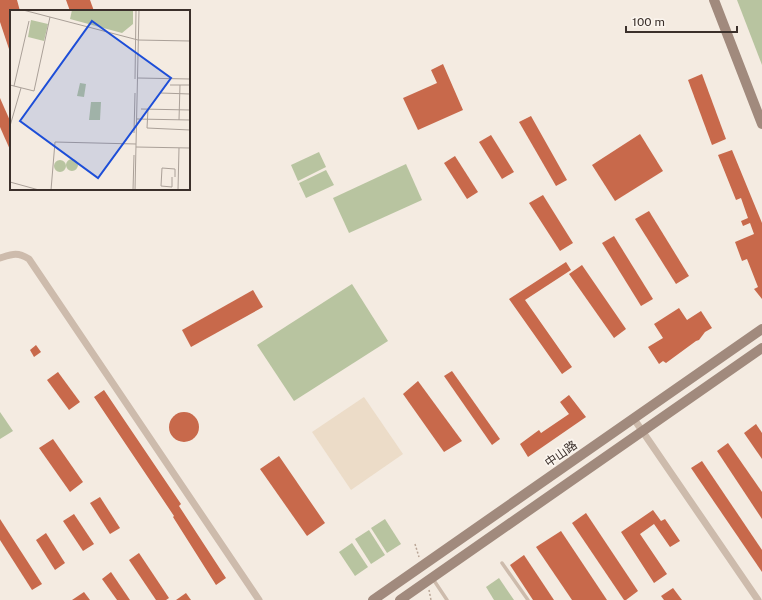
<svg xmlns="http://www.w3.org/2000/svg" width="762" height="600" viewBox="0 0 762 600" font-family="'Public Sans','Noto Sans SC',sans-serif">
  <rect width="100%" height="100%" fill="#f4ebe1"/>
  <!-- green -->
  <g fill="#b8c4a0">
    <path d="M737,0H762V65Z"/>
    <path d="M319,152L326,167L298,181L291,165Z"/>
    <path d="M406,164L422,200L349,233L333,198Z"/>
    <path d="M326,170L334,185L306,198L299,183Z"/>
    <path d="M352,284L388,341L294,401L257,345Z"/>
    <path d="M0,412L13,431L0,439Z"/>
    <path d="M385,519L401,544L387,553L371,528Z"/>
    <path d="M369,530L385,555L371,564L355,539Z"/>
    <path d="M352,543L368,567L355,576L339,552Z"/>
    <path d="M499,578L514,600H494L486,587Z"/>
  </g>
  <!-- plaza -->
  <path fill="#ecdcc8" d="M364,397L403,454L351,490L312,432Z"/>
  <!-- building -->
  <g fill="#c8694b">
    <path d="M0,0H17L20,11H11V51L10,52L0,22Z"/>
    <path d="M66,0H90L94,11H70Z"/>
    <path d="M443,64L463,110L418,130L403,98L437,83L431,70Z"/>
    <path d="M702,74L726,139L712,145L688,80Z"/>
    <path d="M0,98L11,123V152L0,127Z"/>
    <path d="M531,116L567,180L556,186L519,122Z"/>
    <path d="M640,134L663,171L615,201L592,165Z"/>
    <path d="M491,135L514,172L502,179L479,142Z"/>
    <path d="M732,150L762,223V299L754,289L758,287L747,259L742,261L735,242L754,234L750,223L743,226L741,221L748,218L741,198L736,200L718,155Z"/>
    <path d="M455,156L478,192L467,199L444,163Z"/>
    <path d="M543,195L573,243L560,251L529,203Z"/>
    <path d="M649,211L689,276L676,284L635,219Z"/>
    <path d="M614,236L653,299L641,306L602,243Z"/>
    <path d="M566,262L571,270L525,300L572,367L562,374L509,299Z"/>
    <path d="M582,265L626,329L614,338L569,274Z"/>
    <path d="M253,290L263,307L191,347L182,330Z"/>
    <path d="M679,308L687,320L701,311L712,328L705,332L699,340L696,341L666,363L663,361L659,364L648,347L663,338L654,324Z"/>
    <path d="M36,345L41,352L34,357L30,350Z"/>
    <path d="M452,371L500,439L492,445L444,376Z"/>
    <path d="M58,372L80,402L69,410L47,380Z"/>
    <path d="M418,381L462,441L444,452L403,394Z"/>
    <path d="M104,390L181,504L179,506L226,578L216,585L173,517L174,516L94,397Z"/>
    <path d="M569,395L586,417L528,457L520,444L539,430L541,433L569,414L560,402Z"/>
    <circle cx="184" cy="427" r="15"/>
    <path d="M756,424L762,433V459L744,433Z"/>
    <path d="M53,439L83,482L70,492L39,448Z"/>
    <path d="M728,443L762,492V519L717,451Z"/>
    <path d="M279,456L325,523L307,536L260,469Z"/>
    <path d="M702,461L762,550V572L691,468Z"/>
    <path d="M100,497L120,528L110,534L90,503Z"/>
    <path d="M653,510L661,521L665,519L680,541L670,547L654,524L640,534L667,574L654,583L621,532Z"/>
    <path d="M586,513L638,591L626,600H624L572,523Z"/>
    <path d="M74,514L94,544L83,551L63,521Z"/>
    <path d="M0,519L42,584L32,590L0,540Z"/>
    <path d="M561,531L607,600H572L536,547Z"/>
    <path d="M46,533L65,563L55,570L36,540Z"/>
    <path d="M139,553L169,598L166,600H156L129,560Z"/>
    <path d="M524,555L554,600H533L510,565Z"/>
    <path d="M111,572L130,600H117L102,579Z"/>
    <path d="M673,588L682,600H664L661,596Z"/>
    <path d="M84,592L90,600H72Z"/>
    <path d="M186,593L191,600H176Z"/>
  </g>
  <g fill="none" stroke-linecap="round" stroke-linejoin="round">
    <!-- path -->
    <g stroke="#b9a596" stroke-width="1.5" stroke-dasharray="2 2" stroke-linecap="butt">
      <path d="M415,544L419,557"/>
      <path d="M429,590L431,600"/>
    </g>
    <!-- service -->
    <g stroke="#cdbbac" stroke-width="3.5">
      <path d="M502,563L528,600"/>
      <path d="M433,579L447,600"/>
    </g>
    <!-- minor -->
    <g stroke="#cdbbac" stroke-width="7">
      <path d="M0,258C13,254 17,252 29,259L259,600"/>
      <path d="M634,419L758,600"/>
    </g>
    <!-- secondary -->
    <g stroke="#a18a7d" stroke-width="10">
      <path d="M714,0L762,124"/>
      <path d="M373,600L762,329"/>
      <path d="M400,600L762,348"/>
    </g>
  </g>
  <g text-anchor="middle" stroke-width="3.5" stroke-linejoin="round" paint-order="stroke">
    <!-- street labels -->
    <g font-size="12" fill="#3b302b" stroke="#fbf5ee">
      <text transform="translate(561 454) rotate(-35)" y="4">中山路</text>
    </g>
  </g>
  <!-- overview -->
  <g transform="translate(10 10)">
    <rect width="180" height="180" fill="#f4ebe1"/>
    <path d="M62,0H123V14L112,23L60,9ZM21,10L38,14L34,31L18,27ZM70,73L76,74L74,87L67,86ZM81,92H91L90,110H79ZM56 155a6 6 0 1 1 12 0a6 6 0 1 1-12 0ZM44 156a6 6 0 1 1 12 0a6 6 0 1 1-12 0Z" fill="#b8c4a0"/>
    <path fill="none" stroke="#aaa098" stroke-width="1" d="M13,0L128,30L180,31M128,68L180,69M125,69L126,0M0,75L24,81L40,7M160,75H180M4,76L19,11M151,83L180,84M131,99L180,100M138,99L137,118L180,120M127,109L180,110M169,110L170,75M0,116L11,78M124,123L125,83M126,137L180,138M162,167V177L151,176L152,158L165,159V167M0,172L29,180M41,180L45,132L126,134M123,180L124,145M125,180L129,0M168,180L169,138"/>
    <path fill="#1d4ed8" fill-opacity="0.15" stroke="#1d4ed8" stroke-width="2" d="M82,11L161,68L88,168L10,111Z"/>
    <rect width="180" height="180" fill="none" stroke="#3b302b" stroke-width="2"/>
  </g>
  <!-- scale -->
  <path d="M626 26v6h111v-6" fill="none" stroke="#3b302b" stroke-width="2"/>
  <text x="632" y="26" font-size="12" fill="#3b302b" stroke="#fbf5ee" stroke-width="3" paint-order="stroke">100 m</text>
</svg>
